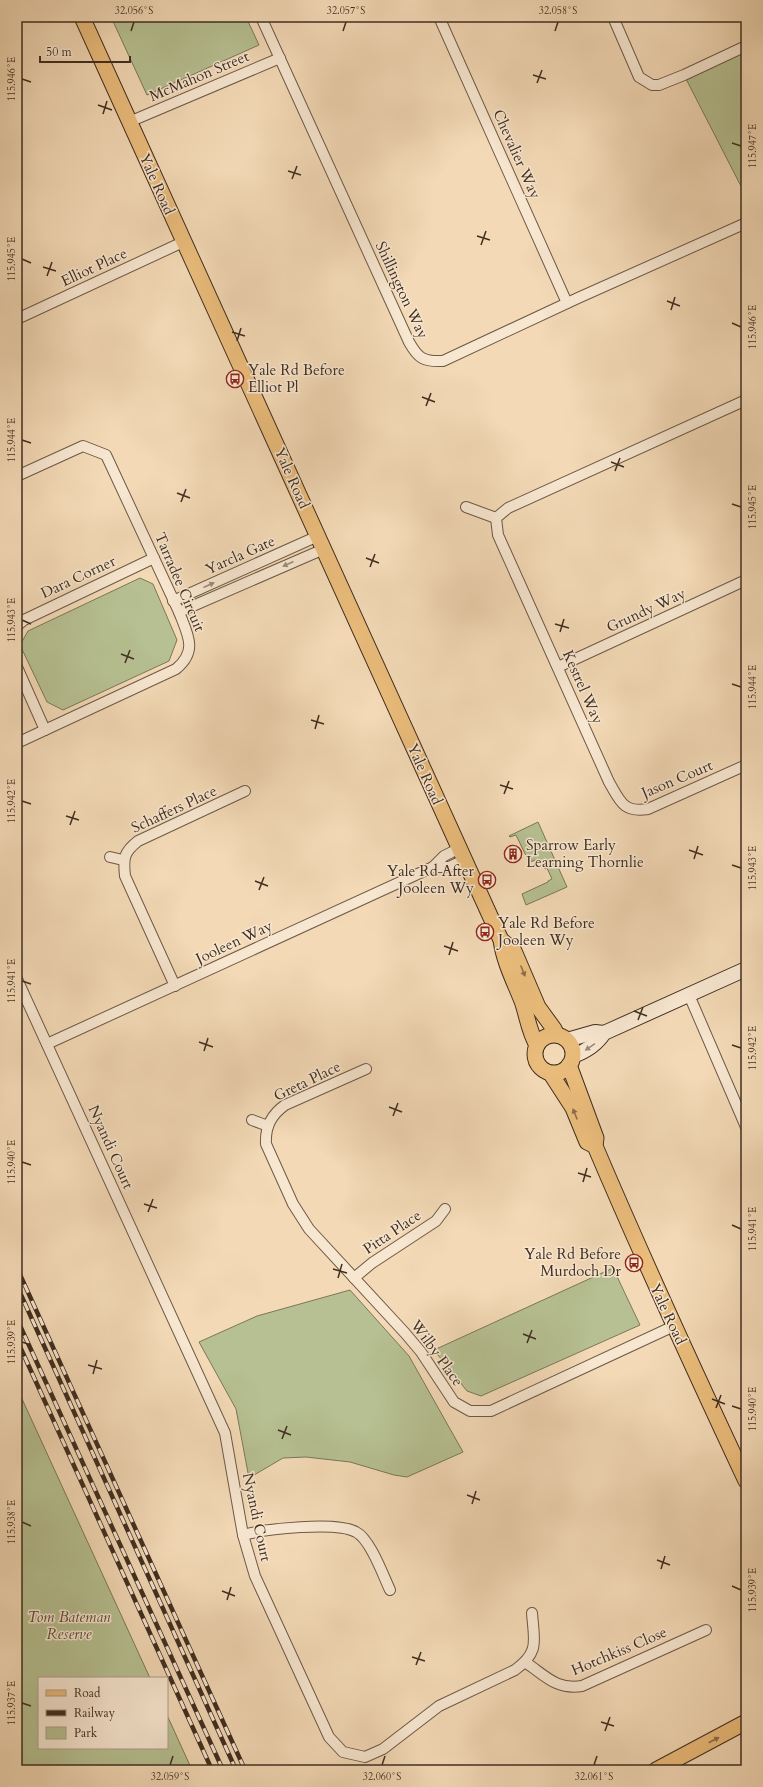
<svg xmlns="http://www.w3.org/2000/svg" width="763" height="1787" viewBox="0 0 763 1787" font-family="Cardo,serif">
  <rect width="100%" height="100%" fill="#f3d9b6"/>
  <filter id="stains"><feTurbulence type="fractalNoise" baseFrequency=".005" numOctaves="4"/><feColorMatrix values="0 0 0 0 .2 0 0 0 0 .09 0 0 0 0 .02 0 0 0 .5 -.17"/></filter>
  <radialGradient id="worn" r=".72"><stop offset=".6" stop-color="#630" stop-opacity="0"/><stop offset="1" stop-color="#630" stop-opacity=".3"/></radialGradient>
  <!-- green -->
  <g fill="#b6c092" stroke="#7b7759">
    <path d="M111,17H246L259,45L147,95Z"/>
    <path d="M746,46V196L684,75Z"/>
    <path d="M140,578L153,584L177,640L169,661L63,710L47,702L20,645L28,631Z"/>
    <path d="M538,822L567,887L526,905L522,894L548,882V881L552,879L547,868L545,869L540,859L529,862L516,835L510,837L509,836Z"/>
    <path d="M613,1268L640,1325L481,1396L467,1391L434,1350Z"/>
    <path d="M350,1290L409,1356L463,1452L407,1477L394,1475L350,1462L306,1457L283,1458L249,1478L236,1409L199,1342L257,1316Z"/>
    <path d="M17,1388L150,1678H39V1748H167V1715L192,1770H17Z"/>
  </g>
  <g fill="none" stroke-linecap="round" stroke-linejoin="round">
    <defs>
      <g id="minor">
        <path d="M261,17L409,342C418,358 423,362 443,361L578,298L746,223"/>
        <path d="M439,17L567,303"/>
        <path d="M613,17L639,77L652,85H659L684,75L746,46"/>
        <path d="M129,122L280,58"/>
        <path d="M17,319L183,242"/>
        <path d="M746,400L508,508L496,518L498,535L609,782C620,801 623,813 648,809L746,765"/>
        <path d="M17,476L83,446L106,455L179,612C188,635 198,651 176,669L17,743"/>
        <path d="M466,507L496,518"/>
        <path d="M173,601L318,536"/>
        <path d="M179,612L324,549"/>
        <path d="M17,626L24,620L154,558"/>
        <path d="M17,667L45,730"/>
        <path d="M558,667L746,580"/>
        <path d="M110,857L123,860"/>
        <path d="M433,867H449L464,860"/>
        <path d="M17,979L225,1433L243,1535L255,1576L329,1737L343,1752L365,1757L383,1749L439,1706L515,1670C540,1652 534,1641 532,1613"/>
        <path d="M175,986L125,876C123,858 124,852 138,841L245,791"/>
        <path d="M689,995L746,1127"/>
        <path d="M47,1044L433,867L444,856L458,849"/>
        <path d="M366,1069L285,1105C271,1115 265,1127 266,1144L293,1204L309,1229L405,1333L421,1352L454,1402L470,1411H491L674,1326"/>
        <path d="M252,1120L268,1126"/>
        <path d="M354,1278L372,1263L436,1221L445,1209"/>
        <path d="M243,1535C265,1529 337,1521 356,1532C370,1539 383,1575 390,1590"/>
        <path d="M525,1662C546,1676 556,1690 582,1686L706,1630"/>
      </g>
      <g id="secondary">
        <path d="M567,1040L595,1032L604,1033"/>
        <path d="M573,1056C584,1052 597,1044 604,1033L746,969"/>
      </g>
      <g id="primary">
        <path d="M82,17L501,940C504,962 514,981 522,1001C527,1015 529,1032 537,1045"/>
        <path d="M501,940L514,951L538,1007L554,1029L557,1035"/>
        <circle cx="554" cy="1054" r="19"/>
        <path d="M569,1065L596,1138L595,1146C643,1259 694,1370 746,1481"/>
        <path d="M551,1074L573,1108L587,1142L595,1146"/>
        <path d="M656,1770L746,1722"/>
      </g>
    </defs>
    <!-- minor casing -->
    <use href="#minor" stroke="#6d5946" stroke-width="12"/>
    <!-- secondary casing -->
    <use href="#secondary" stroke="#402e20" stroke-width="16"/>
    <!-- primary casing -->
    <use href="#primary" stroke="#402e20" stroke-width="17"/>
    <!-- minor -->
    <use href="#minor" stroke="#f7e6d0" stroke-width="10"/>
    <!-- secondary -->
    <use href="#secondary" stroke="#f7e6d0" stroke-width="14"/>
    <!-- primary -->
    <use href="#primary" stroke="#eabc7b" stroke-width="15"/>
    <defs>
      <g id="rail">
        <path d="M17,1268L245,1770"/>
        <path d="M17,1286L236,1770"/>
        <path d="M17,1319L223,1770"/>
        <path d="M17,1340L212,1770"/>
      </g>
    </defs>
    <!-- rail casing -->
    <use href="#rail" stroke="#402e20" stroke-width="4.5"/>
    <!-- rail -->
    <use href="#rail" stroke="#f7e6d0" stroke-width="3" stroke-dasharray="9" stroke-linecap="butt"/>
  </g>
  <!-- one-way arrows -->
  <defs><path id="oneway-solid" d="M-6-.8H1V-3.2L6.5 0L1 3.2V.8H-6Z"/></defs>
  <g fill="#9c8a78">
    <use href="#oneway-solid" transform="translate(288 564) rotate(156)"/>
    <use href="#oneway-solid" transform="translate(209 585) rotate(-24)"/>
    <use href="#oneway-solid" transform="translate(590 1047) rotate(146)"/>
  </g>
  <g fill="#8c6e49">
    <use href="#oneway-solid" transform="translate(523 971) rotate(68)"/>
    <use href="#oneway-solid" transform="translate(575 1114) rotate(-112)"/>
    <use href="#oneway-solid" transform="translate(714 1740) rotate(-28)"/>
  </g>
  <!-- ticks -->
  <path fill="none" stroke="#402e20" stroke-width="1.5" d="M131,31L134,22M343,31L346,22M555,31L558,22M533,75L546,79M22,79L31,82M537,83L542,70M98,105L112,110M103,114L107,101M732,143L741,146M288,171L301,175M292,179L297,166M477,236L490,240M481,245L486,231M22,259L31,263M43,267L56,271M47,276L52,262M667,301L680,306M671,310L675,297M732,323L741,327M232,332L245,336M237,341L241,328M422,397L435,402M426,406L431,393M22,440L31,443M611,462L624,467M615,471L620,458M177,493L190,498M181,502L186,489M732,504L741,507M366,558L379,563M370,567L375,554M22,620L31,624M555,624L569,628M560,632L564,619M121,654L134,659M125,663L130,650M732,684L741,687M311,720L324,724M315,729L319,715M500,785L513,789M504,794L509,781M22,801L31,804M66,816L79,820M70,825L75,811M689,850L703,855M694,859L698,846M732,865L741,868M255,881L268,886M259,890L264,877M444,946L458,951M449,955L453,942M22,981L31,984M634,1011L647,1016M638,1020L643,1007M199,1042L213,1047M732,1045L741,1048M204,1051L208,1038M389,1107L402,1112M393,1116L398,1103M22,1162L31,1165M578,1173L591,1177M583,1182L587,1168M144,1204L157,1208M148,1212L153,1199M732,1225L741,1229M333,1269L347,1273M338,1278L342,1264M523,1334L536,1339M22,1342L31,1345M527,1343L532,1330M88,1365L102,1369M93,1374L97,1360M712,1399L725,1404M732,1406L741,1409M716,1408L721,1395M278,1430L291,1435M282,1439L287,1426M467,1495L480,1500M472,1504L476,1491M22,1522L31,1526M657,1560L670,1565M661,1569L665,1556M732,1586L741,1590M222,1591L235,1596M227,1600L231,1587M412,1657L425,1661M416,1665L421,1652M22,1703L31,1706M601,1722L614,1726M605,1731L610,1717M170,1765L173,1756M382,1765L385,1756M594,1765L597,1756"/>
  <!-- icons -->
  <defs>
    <symbol id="bus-ring" viewBox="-11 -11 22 22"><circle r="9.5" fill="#f7e6d0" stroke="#8f2418" stroke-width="1.5"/><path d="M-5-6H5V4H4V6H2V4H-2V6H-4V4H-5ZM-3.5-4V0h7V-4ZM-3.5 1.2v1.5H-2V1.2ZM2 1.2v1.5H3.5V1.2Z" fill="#8f2418"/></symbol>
    <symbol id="building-ring" viewBox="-11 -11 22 22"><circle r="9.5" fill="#f7e6d0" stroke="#8f2418" stroke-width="1.5"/><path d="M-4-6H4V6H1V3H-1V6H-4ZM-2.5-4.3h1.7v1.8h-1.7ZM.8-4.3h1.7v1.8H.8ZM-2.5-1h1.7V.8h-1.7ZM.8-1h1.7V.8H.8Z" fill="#8f2418"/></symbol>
  </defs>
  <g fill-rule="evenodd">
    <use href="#bus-ring" x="225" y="369" width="20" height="20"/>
    <use href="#building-ring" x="503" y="844" width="20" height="20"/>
    <use href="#bus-ring" x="477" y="870" width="20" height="20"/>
    <use href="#bus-ring" x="475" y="922" width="20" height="20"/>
    <use href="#bus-ring" x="624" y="1253" width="20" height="20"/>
  </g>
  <g text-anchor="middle" stroke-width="3" stroke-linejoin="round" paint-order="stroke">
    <!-- street labels -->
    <g font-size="15" fill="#402e20" stroke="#f7e6d0">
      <text transform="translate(199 76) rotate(-23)" y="5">McMahon Street</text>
      <text transform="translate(517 154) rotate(66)" y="5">Chevalier Way</text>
      <text transform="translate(157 184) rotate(66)" y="5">Yale Road</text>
      <text transform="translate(94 267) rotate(-25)" y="5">Elliot Place</text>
      <text transform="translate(402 290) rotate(65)" y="5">Shillington Way</text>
      <text transform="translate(292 478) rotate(66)" y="5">Yale Road</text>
      <text transform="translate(240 555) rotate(-24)" y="5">Yarcla Gate</text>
      <text transform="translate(78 577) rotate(-25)" y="5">Dara Corner</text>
      <text transform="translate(180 582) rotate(67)" y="5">Tarradee Circuit</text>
      <text transform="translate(646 610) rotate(-25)" y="5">Grundy Way</text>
      <text transform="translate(583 687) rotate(66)" y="5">Kestrel Way</text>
      <text transform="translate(425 774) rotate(66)" y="5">Yale Road</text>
      <text transform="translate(677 779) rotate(-23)" y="5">Jason Court</text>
      <text transform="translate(174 809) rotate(-25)" y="5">Schaffers Place</text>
      <text transform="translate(234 942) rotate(-25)" y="5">Jooleen Way</text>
      <text transform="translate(307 1081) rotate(-26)" y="5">Greta Place</text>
      <text transform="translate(111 1147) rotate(66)" y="5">Nyandi Court</text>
      <text transform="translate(392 1232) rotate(-34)" y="5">Pitta Place</text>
      <text transform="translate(668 1314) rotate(65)" y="5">Yale Road</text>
      <text transform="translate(437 1353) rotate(54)" y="5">Wilby Place</text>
      <text transform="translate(257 1517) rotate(78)" y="5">Nyandi Court</text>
      <text transform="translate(619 1651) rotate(-23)" y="5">Hotchkiss Close</text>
    </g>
    <!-- poi labels -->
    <g font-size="15" fill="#402e20" stroke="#f7e6d0" text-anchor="start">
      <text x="248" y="375">Yale Rd Before<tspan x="248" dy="17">Elliot Pl</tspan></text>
      <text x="526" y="850">Sparrow Early<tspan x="526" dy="17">Learning Thornlie</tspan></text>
      <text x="474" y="876" text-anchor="end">Yale Rd After<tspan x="474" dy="17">Jooleen Wy</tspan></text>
      <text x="498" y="928">Yale Rd Before<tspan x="498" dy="17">Jooleen Wy</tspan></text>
      <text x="621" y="1259" text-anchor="end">Yale Rd Before<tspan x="621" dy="17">Murdoch Dr</tspan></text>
    </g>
    <!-- park labels -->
    <g font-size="15" font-style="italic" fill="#584b37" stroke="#f7e6d0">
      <text x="69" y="1622">Tom Bateman<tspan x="69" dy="17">Reserve</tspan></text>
    </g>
  </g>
  <!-- margin -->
  <rect width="763" height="1787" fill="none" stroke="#f3d9b6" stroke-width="44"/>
  <!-- legend -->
  <rect x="38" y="1677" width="130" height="72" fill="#f7e6d0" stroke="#ae9c8a"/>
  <rect x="46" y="1690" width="20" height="6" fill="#eabc7b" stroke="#ae9c8a"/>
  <text x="74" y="1697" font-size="12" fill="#402e20">Road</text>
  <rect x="46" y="1710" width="20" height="6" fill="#402e20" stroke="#ae9c8a"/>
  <text x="74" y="1717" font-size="12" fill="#402e20">Railway</text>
  <rect x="46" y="1727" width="20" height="12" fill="#b6c092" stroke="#ae9c8a"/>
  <text x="74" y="1737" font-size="12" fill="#402e20">Park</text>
  <!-- scale -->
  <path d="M40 56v6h90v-6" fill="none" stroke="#402e20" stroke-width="2"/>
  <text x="46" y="56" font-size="12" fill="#402e20" stroke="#f7e6d0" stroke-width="3" paint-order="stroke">50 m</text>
  <rect x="22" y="22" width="719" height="1743" fill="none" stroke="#402e20" stroke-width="1.5"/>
  <g font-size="10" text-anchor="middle" fill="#402e20">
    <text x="134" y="14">32.056°S</text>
    <text x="346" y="14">32.057°S</text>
    <text x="558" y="14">32.058°S</text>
    <text transform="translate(11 79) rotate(-90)" y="4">115.946°E</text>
    <text transform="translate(752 146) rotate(-90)" y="4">115.947°E</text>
    <text transform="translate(11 259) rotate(-90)" y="4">115.945°E</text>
    <text transform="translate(752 327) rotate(-90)" y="4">115.946°E</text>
    <text transform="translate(11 440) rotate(-90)" y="4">115.944°E</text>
    <text transform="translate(752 507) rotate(-90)" y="4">115.945°E</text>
    <text transform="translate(11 620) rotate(-90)" y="4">115.943°E</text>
    <text transform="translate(752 687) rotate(-90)" y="4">115.944°E</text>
    <text transform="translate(11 801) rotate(-90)" y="4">115.942°E</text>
    <text transform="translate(752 868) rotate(-90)" y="4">115.943°E</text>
    <text transform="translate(11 981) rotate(-90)" y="4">115.941°E</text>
    <text transform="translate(752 1048) rotate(-90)" y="4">115.942°E</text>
    <text transform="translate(11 1162) rotate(-90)" y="4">115.940°E</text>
    <text transform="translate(752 1229) rotate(-90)" y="4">115.941°E</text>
    <text transform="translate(11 1342) rotate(-90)" y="4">115.939°E</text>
    <text transform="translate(752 1409) rotate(-90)" y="4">115.940°E</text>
    <text transform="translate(11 1522) rotate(-90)" y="4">115.938°E</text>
    <text transform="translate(752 1590) rotate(-90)" y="4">115.939°E</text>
    <text transform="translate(11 1703) rotate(-90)" y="4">115.937°E</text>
    <text x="170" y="1780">32.059°S</text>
    <text x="382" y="1780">32.060°S</text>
    <text x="594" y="1780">32.061°S</text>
  </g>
  <rect width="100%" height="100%" filter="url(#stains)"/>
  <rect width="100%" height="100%" fill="url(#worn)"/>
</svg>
